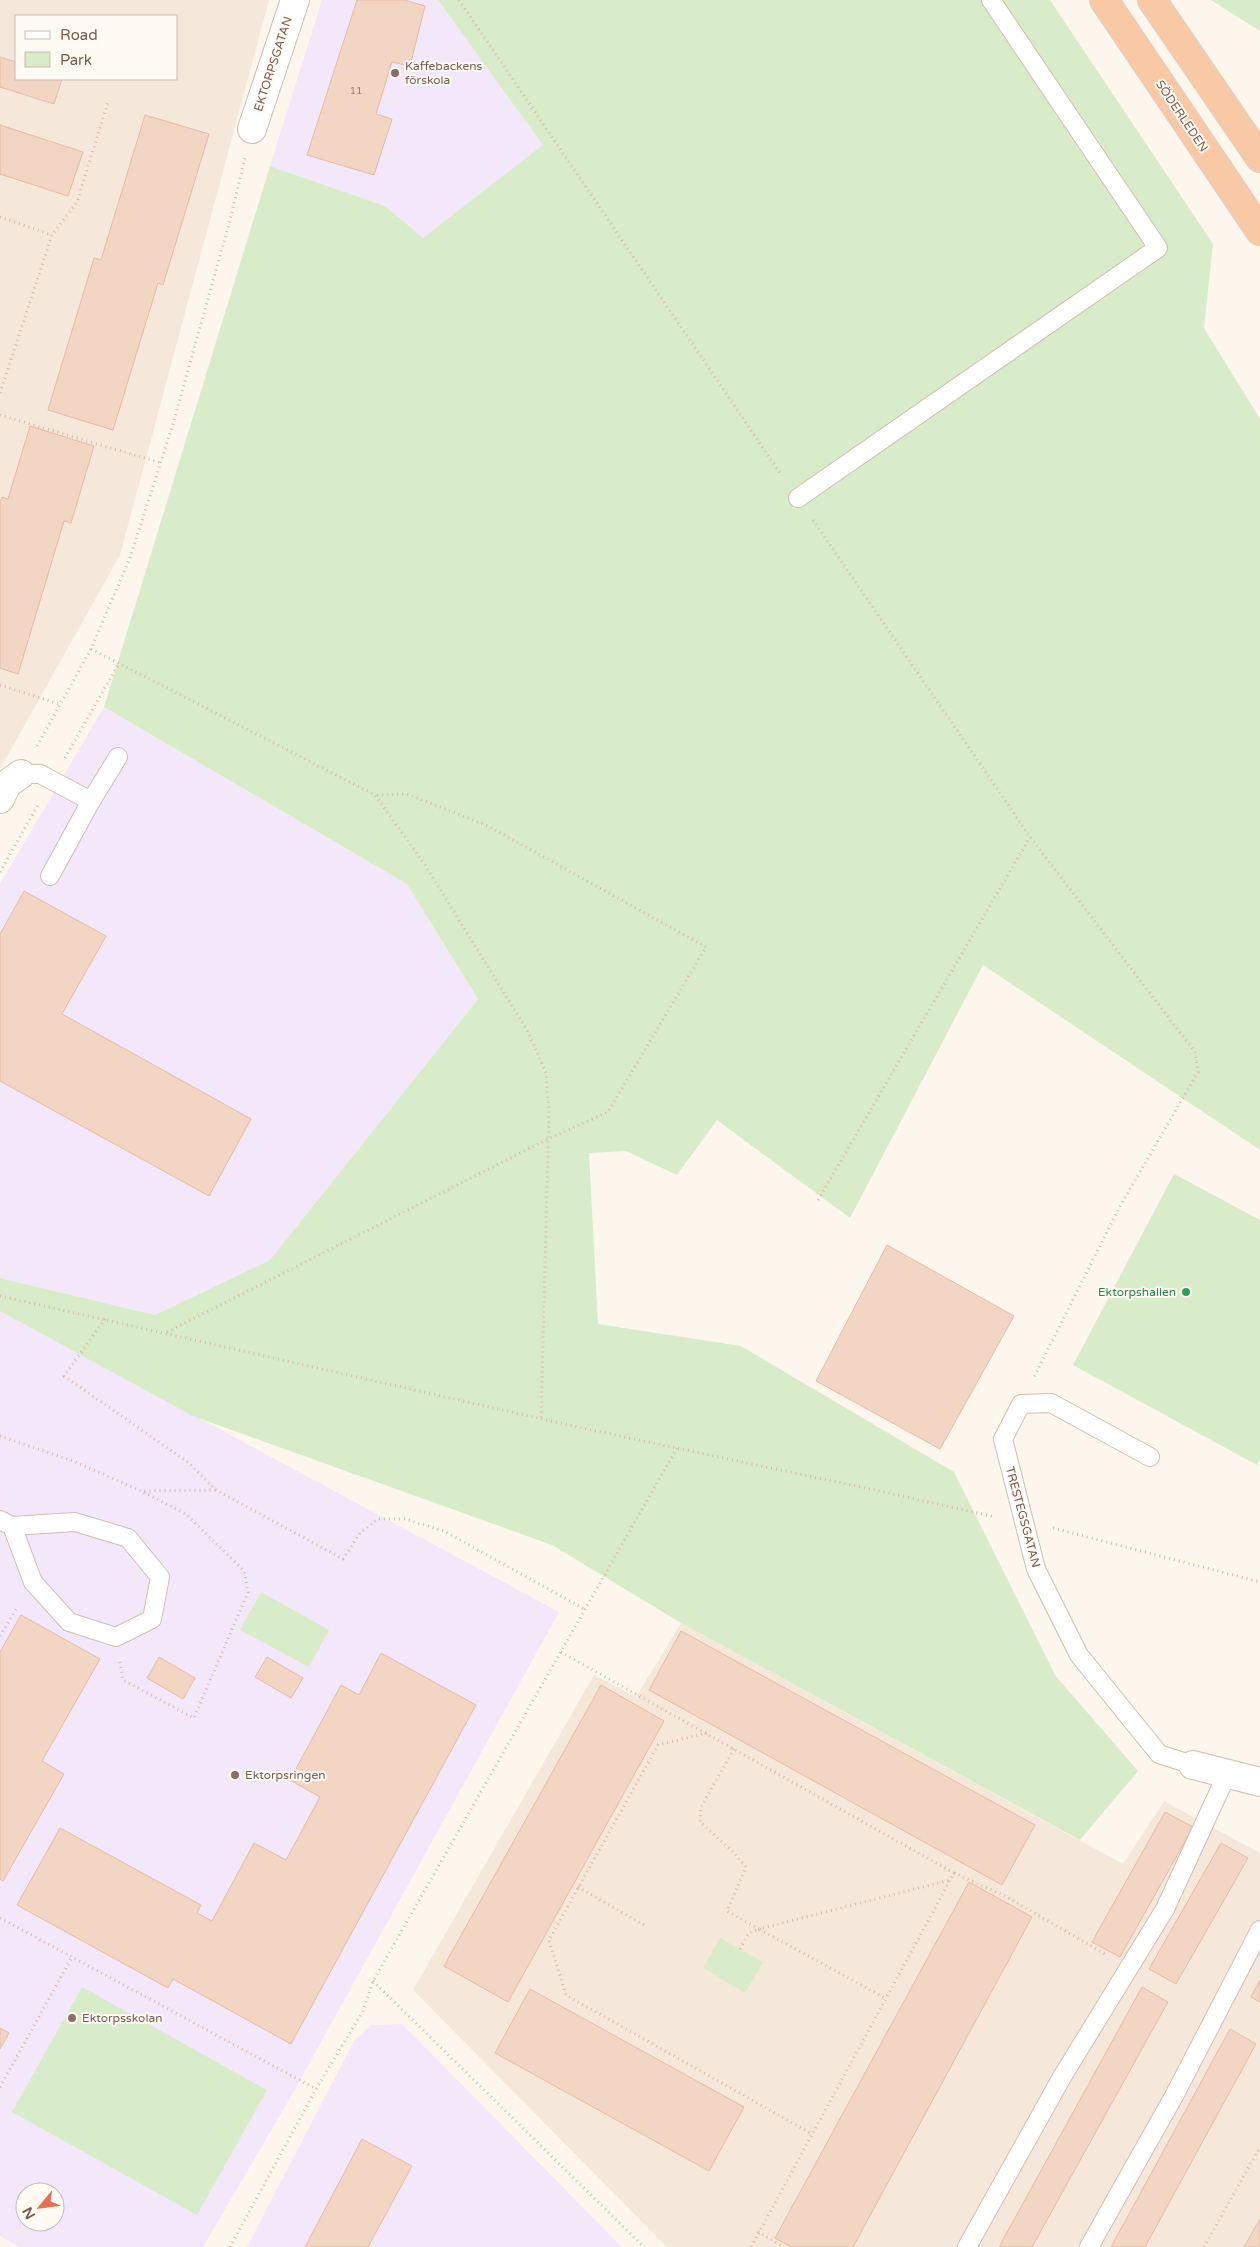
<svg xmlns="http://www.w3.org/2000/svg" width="1260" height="2247" viewBox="0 0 1260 2247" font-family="'Varela Round',sans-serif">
  <rect width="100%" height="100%" fill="#fdf6ec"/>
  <!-- residential -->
  <g fill="#f5e8da" fill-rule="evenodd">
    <path d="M0,0H269L120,555L0,769ZM16,16H176V79H16Z"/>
    <path d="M681,1623L1123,1864L1164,1801L1260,1853V2247H667L413,1990L594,1675L636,1697Z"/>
  </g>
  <!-- education -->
  <g fill="#f3e8fa" fill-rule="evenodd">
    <path d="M322,0H438L544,145L423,239L385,206L270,166Z"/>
    <path d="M104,707L407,884L478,999L270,1260L155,1315L0,1278V884Z"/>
    <path d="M0,1311L559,1612L289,2100L203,2247H19L0,2236ZM25,2192H55V2222H25Z"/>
    <path d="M402,2024L622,2247H247L354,2041L371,2025Z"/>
  </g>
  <!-- green -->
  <g fill="#d8ecc9">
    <path d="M438,0H1050L1213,244L1204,328L1260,419V1150L983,965L850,1218L717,1120L677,1175L626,1151L589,1153L598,1324L741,1346L954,1472L1055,1675L1138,1771L1080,1840L681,1623L552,1545L193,1416L0,1311V1278L155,1315L270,1260L478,999L407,884L104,707L270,166L385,206L423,238L543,145Z"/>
    <path d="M1211,0H1260V31Z"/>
    <path d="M1174,1174L1260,1220V1460L1257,1465L1073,1365Z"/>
    <path d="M261,1592L329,1630L309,1667L240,1630Z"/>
    <path d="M720,1938L763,1962L745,1993L703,1968Z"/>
    <path d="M82,1987L267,2090L197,2215L12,2112Z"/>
  </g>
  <!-- building -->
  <g fill="#f3d5c3" stroke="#e6bba3">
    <path d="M357,0H404L425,6L410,66L392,62L376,114L392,119L374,175L307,155Z"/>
    <path d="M0,57L16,62V79H62L54,104L0,87Z"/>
    <path d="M145,115L209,134L163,285L158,283L113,430L48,410L94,258L101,260Z"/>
    <path d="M0,125L83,152L68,196L0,174Z"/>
    <path d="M30,426L94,446L71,523L64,521L18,674L0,668V503L2,497L8,499Z"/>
    <path d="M24,891L106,936L62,1014L251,1119L209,1196L0,1081V934Z"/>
    <path d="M887,1245L1014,1316L940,1449L816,1381Z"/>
    <path d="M21,1615L100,1659L42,1761L64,1774L3,1881L0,1879V1652Z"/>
    <path d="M681,1631L1035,1825L1002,1885L649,1690Z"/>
    <path d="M381,1653L476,1705L291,2044L173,1979L168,1988L17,1905L60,1828L201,1905L197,1913L212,1921L254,1843L286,1860L320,1797L290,1780L341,1685L359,1695Z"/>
    <path d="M159,1657L195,1678L183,1699L147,1678Z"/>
    <path d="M267,1657L303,1678L291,1698L255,1677Z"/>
    <path d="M601,1685L664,1721L508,2002L444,1966Z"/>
    <path d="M1165,1812L1193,1827L1120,1957L1092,1942Z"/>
    <path d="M1221,1843L1248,1858L1176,1984L1149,1969Z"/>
    <path d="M969,1882L1032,1917L853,2247H791L775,2238Z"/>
    <path d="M1260,1980V2002L1251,1997Z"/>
    <path d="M1142,1987L1168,2002L1032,2247H999Z"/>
    <path d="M530,1989L744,2107L709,2171L495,2053Z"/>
    <path d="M0,2028L9,2033L0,2049Z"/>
    <path d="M1230,2029L1256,2044L1145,2247H1111Z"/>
    <path d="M362,2139L412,2166L368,2247H305Z"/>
    <path d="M1260,2219V2247H1244Z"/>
  </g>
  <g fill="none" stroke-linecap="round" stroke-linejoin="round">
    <defs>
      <g id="service">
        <path d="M798,498L1158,248L991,0"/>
        <path d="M21,774H40L91,801L50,876"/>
        <path d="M91,801L118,757"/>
        <path d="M1150,1457L1051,1403L1021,1404L1003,1439L1036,1569L1079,1655L1159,1754L1193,1765"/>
        <path d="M0,1520L12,1526L75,1522L128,1538L160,1577L152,1619L116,1637L69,1622L33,1582L12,1526"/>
        <path d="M967,2247L1062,2077L1165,1909L1227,1774"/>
        <path d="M1089,2247L1174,2096L1260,1930"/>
      </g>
      <g id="minor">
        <path d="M252,129L295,0"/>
        <path d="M0,799L7,784L21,774"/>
        <path d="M1193,1765L1260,1782"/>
      </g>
      <g id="trunk">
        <path d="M1104,0L1260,231"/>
        <path d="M1152,0L1260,158"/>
      </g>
    </defs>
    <!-- service casing -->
    <use href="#service" stroke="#d1beb0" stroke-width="20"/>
    <!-- minor casing -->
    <use href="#minor" stroke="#d1beb0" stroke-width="30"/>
    <!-- trunk casing -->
    <use href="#trunk" stroke="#dad1cd" stroke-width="30"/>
    <!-- path -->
    <g stroke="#d9b8a5" stroke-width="3" stroke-dasharray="1 4" stroke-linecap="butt">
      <path d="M459,0L782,476"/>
      <path d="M0,217L52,235"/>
      <path d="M0,393L52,235L77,202L108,102"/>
      <path d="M0,415L161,463"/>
      <path d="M813,520L1030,837L1195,1052L1198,1072L1119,1208L1034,1377"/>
      <path d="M91,649L375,795L425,865L527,1030L546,1073L549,1112L541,1419"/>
      <path d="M0,685L62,705"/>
      <path d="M37,746L91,649L130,558L173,424L231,216L245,158"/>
      <path d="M65,758L119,663"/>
      <path d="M0,872L39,803"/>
      <path d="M818,1200L1030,837"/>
      <path d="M0,1296L582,1428L889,1493L995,1517"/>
      <path d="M105,1319L64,1376L189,1463L216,1490L343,1559L360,1533L378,1519H405L444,1531L586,1610"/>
      <path d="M167,1332L548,1139L608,1112L706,947L488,826L407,794L375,795"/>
      <path d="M0,1436L73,1461L141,1491L216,1490"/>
      <path d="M1053,1528L1260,1582"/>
      <path d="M0,1636L18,1606"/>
      <path d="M561,1652L954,1873L751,2247"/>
      <path d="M120,1662L123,1680L194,1718L248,1592L244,1571L186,1514L141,1491"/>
      <path d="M707,1733L658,1745L549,1940L566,1995L812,2134"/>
      <path d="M734,1749L701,1807L700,1822L731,1850L746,1867L727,1911L759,1929L950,1880"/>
      <path d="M954,1873L1005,1896L1105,1954"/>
      <path d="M578,1887L644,1925"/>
      <path d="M0,1918L316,2089"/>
      <path d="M740,1949L749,1933L759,1929L885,1998"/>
      <path d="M373,1981L644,2247"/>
      <path d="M0,2087L72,1957"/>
      <path d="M758,2232L784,2247"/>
      <path d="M230,2247L316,2089L363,2011L373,1981L677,1448"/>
      <path d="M1204,2247L1260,2147"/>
    </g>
    <!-- service -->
    <use href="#service" stroke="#fff" stroke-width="18"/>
    <!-- minor -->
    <use href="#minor" stroke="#fff" stroke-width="28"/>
    <!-- trunk -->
    <use href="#trunk" stroke="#f9c8a4" stroke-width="28"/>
  </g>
  <!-- markers -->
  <g fill="#8d6e63" stroke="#fffaf3" stroke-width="2">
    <circle cx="395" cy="73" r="5"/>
    <circle cx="235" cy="1775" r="5"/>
    <circle cx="72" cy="2018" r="5"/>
  </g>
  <circle fill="#2e9e5b" stroke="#fffaf3" stroke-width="2" cx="1186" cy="1292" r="5"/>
  <g text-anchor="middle" stroke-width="4" stroke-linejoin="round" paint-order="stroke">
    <!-- number labels -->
    <g font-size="10" fill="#987a6a">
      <text x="356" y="94">11</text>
    </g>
    <!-- street labels -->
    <g font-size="12" fill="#7a5c4d" stroke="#fffaf3">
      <text transform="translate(273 64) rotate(-72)" y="4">EKTORPSGATAN</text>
      <text transform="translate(1182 116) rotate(56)" y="4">SÖDERLEDEN</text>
      <text transform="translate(1023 1517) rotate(75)" y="4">TRESTEGSGATAN</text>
    </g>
    <!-- education labels -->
    <g font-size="12" fill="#785e54" stroke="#fffaf3" text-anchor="start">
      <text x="405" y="70">Kaffebackens<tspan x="405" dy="14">förskola</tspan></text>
      <text x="245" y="1779">Ektorpsringen</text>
      <text x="82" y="2022">Ektorpsskolan</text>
    </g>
    <!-- leisure labels -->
    <g font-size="12" fill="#27864d" stroke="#fffaf3" text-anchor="end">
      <text x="1176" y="1296">Ektorpshallen</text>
    </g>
  </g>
  <!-- legend -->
  <rect x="15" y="15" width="162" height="65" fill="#fffaf3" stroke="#cabbb1"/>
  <rect x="25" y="31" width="25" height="8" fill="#ffffff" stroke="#cabbb1"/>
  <text x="60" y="40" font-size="15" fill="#7a5c4d">Road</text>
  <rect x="25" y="52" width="25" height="15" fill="#d8ecc9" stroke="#cabbb1"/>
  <text x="60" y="65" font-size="15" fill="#7a5c4d">Park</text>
  <!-- north arrow -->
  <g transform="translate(40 2207) rotate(241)"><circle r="24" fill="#fffaf3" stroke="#cabbb1"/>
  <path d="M0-4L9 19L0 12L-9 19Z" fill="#e76f51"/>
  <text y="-8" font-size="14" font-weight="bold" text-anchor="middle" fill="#7a5c4d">N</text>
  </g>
</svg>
